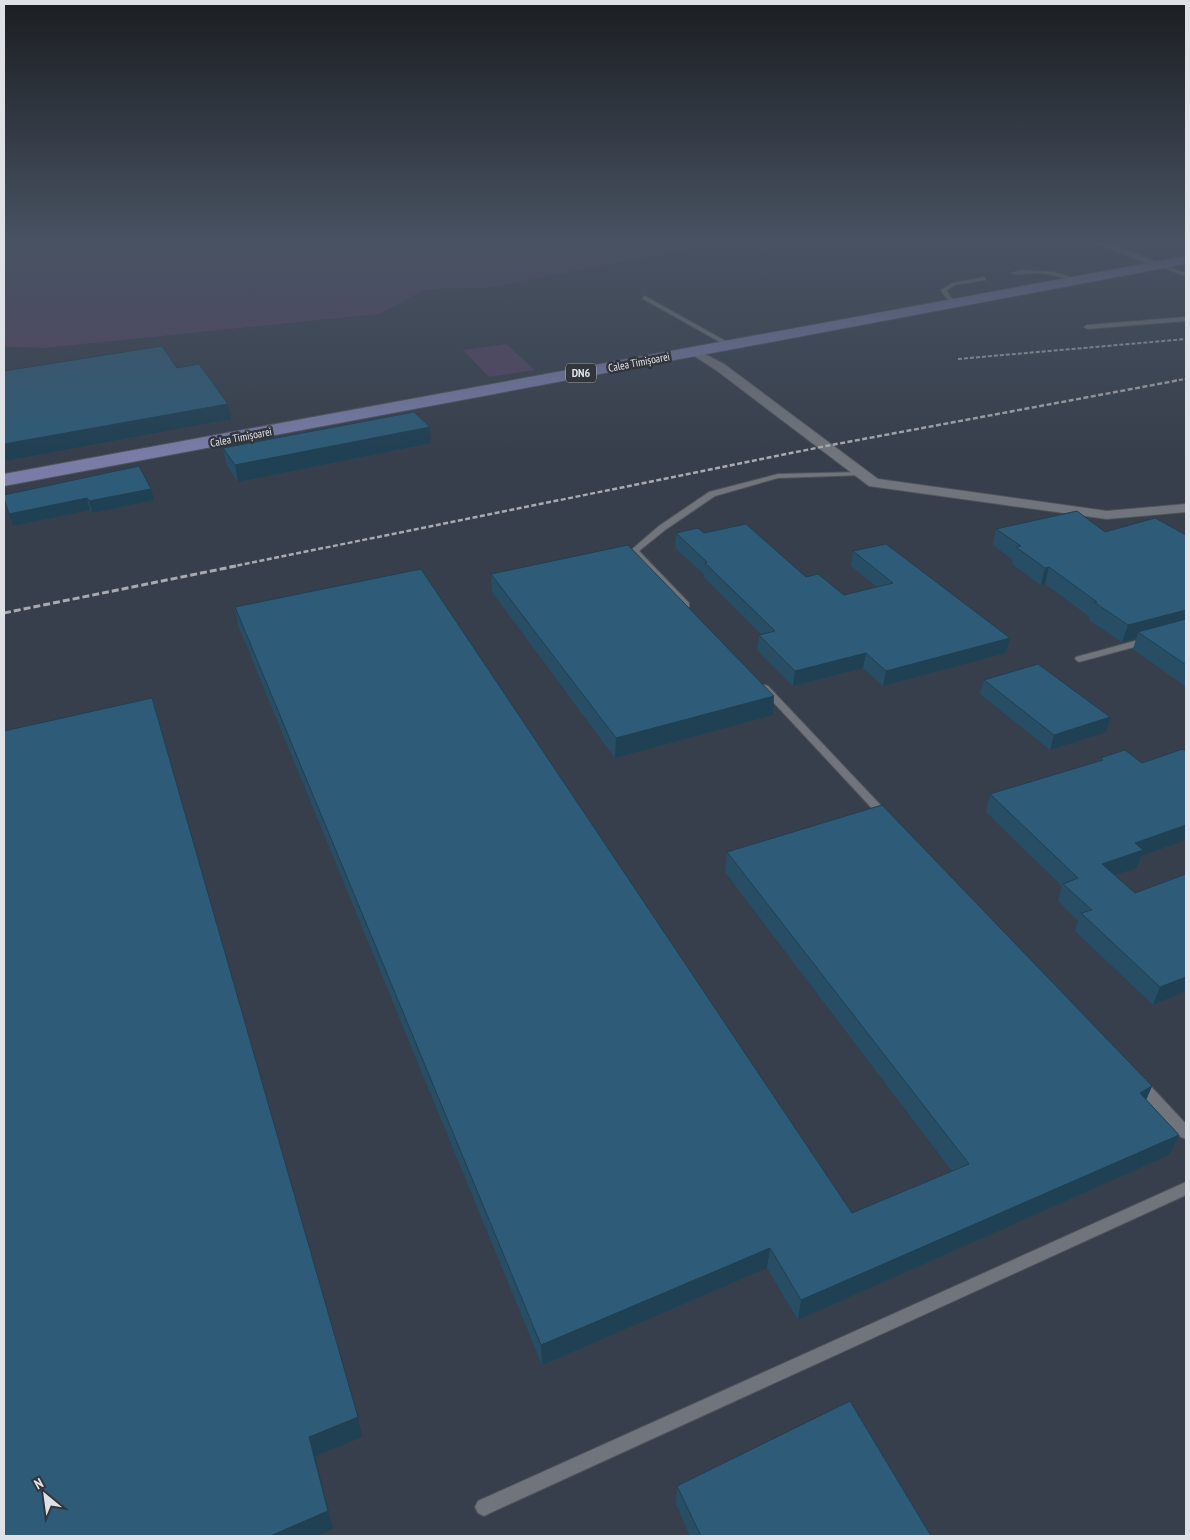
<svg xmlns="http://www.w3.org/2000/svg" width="1190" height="1540" viewBox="0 0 1190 1540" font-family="'PT Sans Narrow',sans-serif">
  <rect width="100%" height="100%" fill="#31363d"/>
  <!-- built -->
  <g fill="#373f4c">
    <path d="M402,239H545L464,250Z"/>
    <path d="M730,239H1186V1536H4V347L45,348L379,314L427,289L489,288L733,240Z"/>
  </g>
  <!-- green -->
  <g fill="#514462">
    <path d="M4,239H402L464,250L545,239H730L734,240L489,288L427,289L379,314L45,348L4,347Z"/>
    <path d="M506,344L535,370L489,377L463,350Z"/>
  </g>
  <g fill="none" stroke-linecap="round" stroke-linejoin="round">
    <defs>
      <g id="lane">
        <path d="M1159,264L1186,273V276L1157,266Z"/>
        <path d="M1022,270L1054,272L1081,280L1078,282C1065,278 1052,274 1039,273C1030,273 1019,276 1011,273Z"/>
        <path d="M984,277L986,280L955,285L947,290L950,297L959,302V304C950,304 945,298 941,290L952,283Z"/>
        <path d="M645,296L731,344L732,345L727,346L643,299V297Z"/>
        <path d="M1186,317V321L1087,329L1084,327L1087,325Z"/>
        <path d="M862,472L864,473V475L778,478L715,496L665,530L639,551L689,603V607H683L630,551L659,526L709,492L778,474Z"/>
        <path d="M1146,638L1149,639L1150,641L1149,643L1079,662L1075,659L1076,657Z"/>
        <path d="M765,685L768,686L889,814L890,816L889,818H881L762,690L760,688L762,686Z"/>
        <path d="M1140,1079L1145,1080L1186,1124V1139L1181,1137L1135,1088L1133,1084L1135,1080Z"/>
        <path d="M1186,1182V1195L490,1513L484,1516L478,1513L475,1507L478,1501Z"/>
      </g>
      <g id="street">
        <path d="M1086,239H1099L1164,265L1159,268L1156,267Z"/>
        <path d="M695,349L724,364L878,479L1107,511L1186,504V512L1107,519L869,486L716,370L691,354L689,352L691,350Z"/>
      </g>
      <path id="primary" d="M1186,256V264L4,486V474Z"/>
    </defs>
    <!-- lane casing -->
    <use href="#lane" stroke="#50545a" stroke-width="2"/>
    <!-- street casing -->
    <use href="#street" stroke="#50545a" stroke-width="2"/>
    <!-- primary casing -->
    <use href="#primary" stroke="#50545a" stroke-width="2"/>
    <!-- lane -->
    <use href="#lane" fill="#70757d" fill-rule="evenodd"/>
    <!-- street -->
    <use href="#street" fill="#70757d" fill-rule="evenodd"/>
    <!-- primary -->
    <use href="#primary" fill="#787ca7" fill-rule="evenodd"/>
    <!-- rail-far2 -->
    <g stroke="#a7aaaf" stroke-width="2" stroke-dasharray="4 2" stroke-linecap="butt">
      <path d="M958,359L1186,339"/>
      <path d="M1173,381L1186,379"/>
    </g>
    <!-- rail-far1 -->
    <path stroke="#a7aaaf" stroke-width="2.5" stroke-dasharray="5 2.5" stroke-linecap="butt" d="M230,567L826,446L1180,380"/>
    <!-- rail -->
    <path stroke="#a7aaaf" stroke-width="3" stroke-dasharray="7 3" stroke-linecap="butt" d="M4,613L236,566"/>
  </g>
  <!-- wall -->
  <g fill="#284e66">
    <path d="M1117,239H1186V240L1143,247Z"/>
    <path d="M431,443L238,482L226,464L223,448Z"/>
    <path d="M4,498L154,500L92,513L90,510L13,526Z"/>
    <path d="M996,529L1186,535V687L1133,649L1136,639L1122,642L1089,620L1090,617L1045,584L1041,585L1012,564L1013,560L993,545Z"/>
    <path d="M676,533H704L806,577L844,595L877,587L851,566L853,551L1010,638L1006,653L883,686L863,668L793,686L757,650L759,635L761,634L704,577V574L675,548Z"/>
    <path d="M491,574L773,715L615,758L492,592Z"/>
    <path d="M235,607L852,1213L952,1171L725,872L727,852L1152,1086L1146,1100L1169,1155L798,1320L767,1268L542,1365L238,625Z"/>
    <path d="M984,680L1106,732L1050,750L980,694Z"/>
    <path d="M1186,751V840L1141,856L1137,868L1115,875L1135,893L1186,874V991L1153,1005L1075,931L1078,921L1058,901L1062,886L986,812L990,794L1099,761L1100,758L1142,763Z"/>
    <path d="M677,1486L931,1536H690L676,1504Z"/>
  </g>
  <!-- shaded-wall -->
  <g fill="#204053">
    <path d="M1162,239H1186V240L1143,247L1144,242Z"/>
    <path d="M228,404L231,419L4,461V444Z"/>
    <path d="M430,427L431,443L238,482L235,465Z"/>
    <path d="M151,489L154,500L92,513L89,501Z"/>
    <path d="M87,498L90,510L13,526L9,514Z"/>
    <path d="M1049,567L1045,584L1041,585L1045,568Z"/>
    <path d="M1186,610V626L1138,632L1136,639L1122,642L1128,625Z"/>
    <path d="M1010,638L1006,653L883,686L886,671Z"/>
    <path d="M866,653L863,668L793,686L795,671Z"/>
    <path d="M774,696L773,715L615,758L616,738Z"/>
    <path d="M1110,717L1106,732L1050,750L1054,735Z"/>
    <path d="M1186,825V840L1141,856L1137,868L1096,881L1102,864L1135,843Z"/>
    <path d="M1186,977V991L1153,1005L1160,987Z"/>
    <path d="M1152,1086L1143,1107L1140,1093Z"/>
    <path d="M1179,1135L1169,1155L798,1320L801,1300Z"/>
    <path d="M770,1248L767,1268L542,1365L541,1345Z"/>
    <path d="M358,1417L362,1437L315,1456L333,1529L317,1536H270L309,1437Z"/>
  </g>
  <!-- building -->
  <g fill="#2e5b77" stroke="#204053">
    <path d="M1134,239H1162L1144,242Z"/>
    <path d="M162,346L177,368L199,364L228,404L4,444V371Z"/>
    <path d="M414,412L430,427L235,465L223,448Z"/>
    <path d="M139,466L151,489L89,501L87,498L9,514L4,498V495Z"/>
    <path d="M1077,511L1105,532L1155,518L1186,535V610L1128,625L1094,602H1097L1049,567L1045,568L1016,547L1021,546L996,529Z"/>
    <path d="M746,524L806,577L818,574L844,595L893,583L853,551L886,544L1010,638L886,671L866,653L795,671L759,635L775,631L705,563L707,562L676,533L698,528L704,533Z"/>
    <path d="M628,545L774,696L616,738L491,574Z"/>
    <path d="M421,569L852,1213L969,1164L727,852L882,805L1152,1086L1140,1093L1179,1135L801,1300L770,1248L541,1345L235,607Z"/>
    <path d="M1186,619V665L1138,632Z"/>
    <path d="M1038,664L1110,717L1054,735L984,680Z"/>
    <path d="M152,698L358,1417L309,1437L328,1511L270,1536H4V731Z"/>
    <path d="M1183,749L1186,751V825L1135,843L1143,850L1102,864L1135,893L1186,874V977L1160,987L1081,913L1092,910L1063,884L1078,878L990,794L1103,760L1100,758L1125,750L1142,763Z"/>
    <path d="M850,1401L931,1536H701L677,1486Z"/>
  </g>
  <!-- sky -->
  <linearGradient id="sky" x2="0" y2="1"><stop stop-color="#1b1e22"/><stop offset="0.53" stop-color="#485262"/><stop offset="1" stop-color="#485262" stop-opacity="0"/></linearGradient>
  <rect width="1190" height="454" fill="url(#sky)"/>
  <g text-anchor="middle" stroke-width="5" stroke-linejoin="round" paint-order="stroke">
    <!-- far-street labels -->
    <g font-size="11" fill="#dee1e5" stroke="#31363d">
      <text transform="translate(639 362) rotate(-11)" y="4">Calea Timișoarei</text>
      <text transform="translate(241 437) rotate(-11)" y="4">Calea Timișoarei</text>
    </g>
    <!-- shield labels -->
    <rect fill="#31363d" stroke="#aaaeb3" stroke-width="1" x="566" y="363.5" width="30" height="19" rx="4"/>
    <g font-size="12" font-weight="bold" fill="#dee1e5">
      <text x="581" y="377">DN6</text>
    </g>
  </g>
  <!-- border -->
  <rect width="1190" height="1540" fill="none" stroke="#dee1e5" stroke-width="10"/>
  <!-- north arrow -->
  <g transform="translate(45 1495) rotate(331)" stroke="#31363d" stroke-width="4" paint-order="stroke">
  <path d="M0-4L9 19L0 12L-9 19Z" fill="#dee1e5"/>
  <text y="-8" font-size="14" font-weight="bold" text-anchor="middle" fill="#dee1e5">N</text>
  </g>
</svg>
